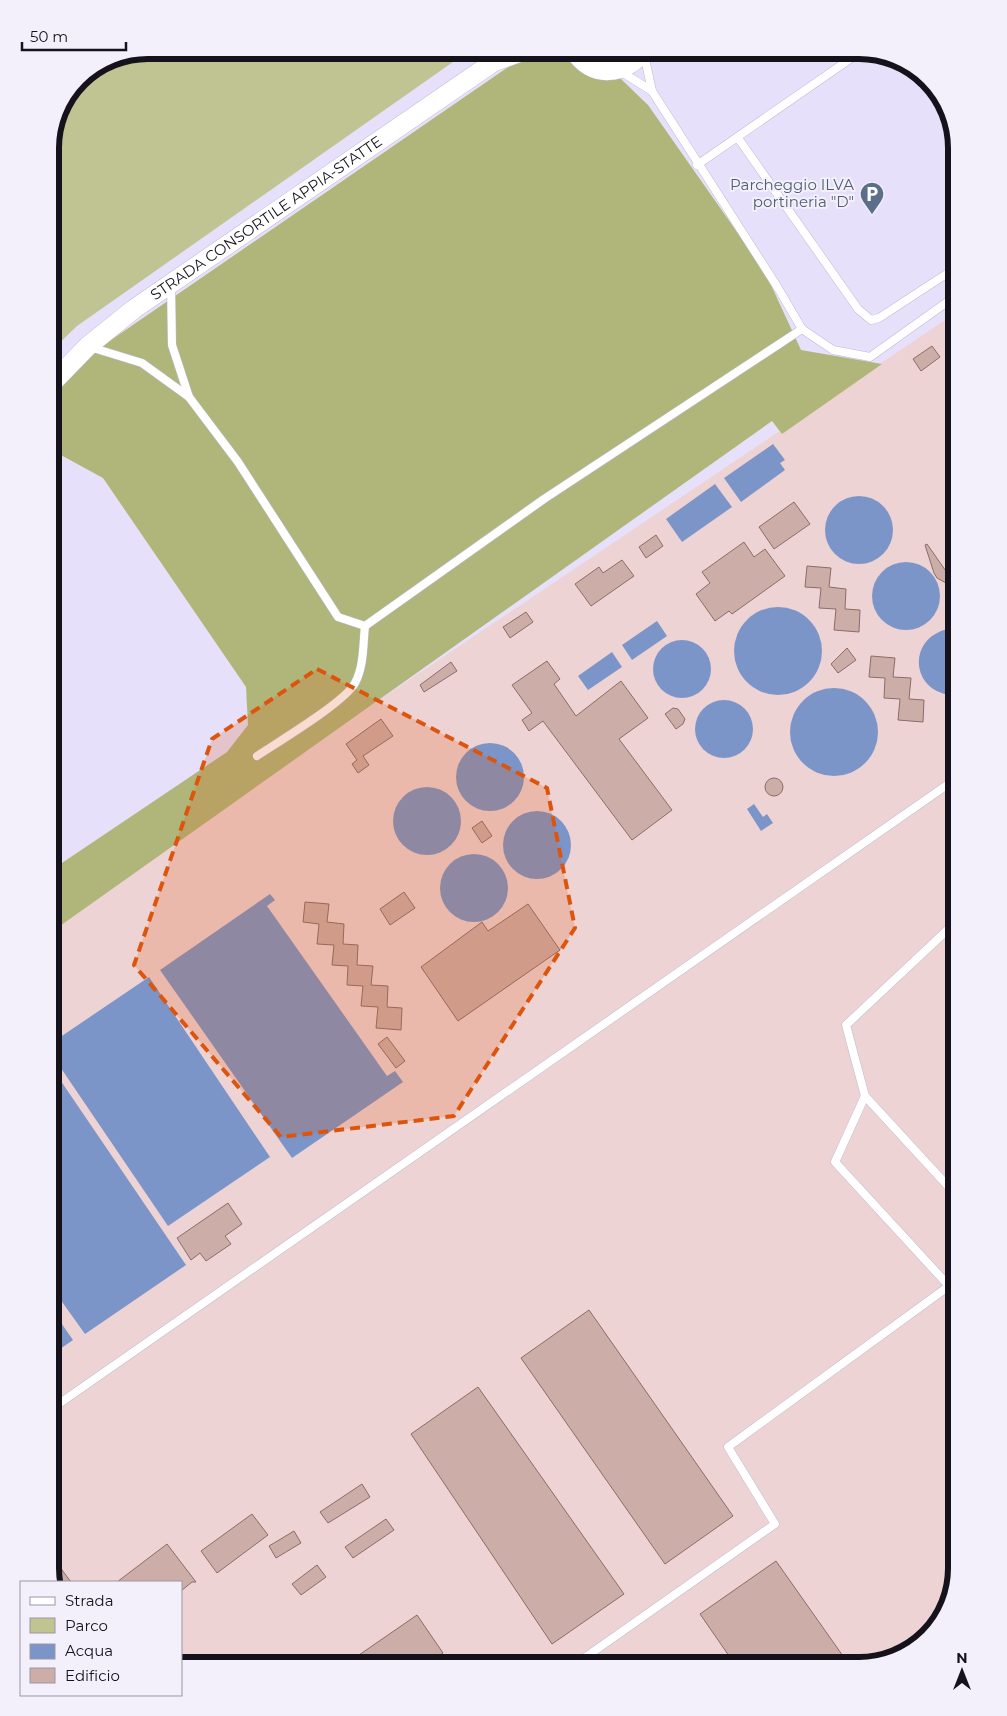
<svg xmlns="http://www.w3.org/2000/svg" width="1007" height="1716" viewBox="0 0 1007 1716" font-family="Montserrat,sans-serif">
  <rect width="100%" height="100%" fill="#e7e0fb"/>
  <!-- industrial -->
  <path fill="#eed3d4" d="M957,312V1569L941,1622L902,1656L859,1666H181V1582H53L50,1568V931L382,698Z"/>
  <!-- green -->
  <path fill="#bfc492" d="M148,50H470L77,326L50,352V142L58,110L79,78L111,57Z"/>
  <!-- forest -->
  <path fill="#b0b67a" d="M545,50H582L595,54L648,105L765,272L801,350L882,364L782,434L772,421L50,933V871L227,752L248,725L246,687L103,478L59,454L50,455V386L63,373L527,54Z"/>
  <!-- water -->
  <g fill="#7c95c8">
    <path d="M773,444L785,460L780,463L785,470L741,502L724,478Z"/>
    <path d="M715,484L732,507L682,542L666,519Z"/>
    <circle cx="859" cy="530" r="34"/>
    <circle cx="906" cy="596" r="34"/>
    <circle cx="778" cy="651" r="44"/>
    <path d="M657,621L667,636L632,660L622,645Z"/>
    <path d="M948,629H957V695C912,697 904,639 948,629Z"/>
    <circle cx="682" cy="669" r="29"/>
    <path d="M612,652L622,667L588,690L578,676Z"/>
    <circle cx="834" cy="732" r="44"/>
    <circle cx="724" cy="729" r="29"/>
    <circle cx="490" cy="777" r="34"/>
    <circle cx="427" cy="821" r="34"/>
    <path d="M754,804L763,817L767,814L773,823L761,831L747,809Z"/>
    <circle cx="537" cy="845" r="34"/>
    <circle cx="474" cy="888" r="34"/>
    <path d="M270,894L275,900L267,906L387,1076L395,1071L403,1082L292,1158L160,970Z"/>
    <path d="M149,977L270,1157L168,1226L50,1052V1044Z"/>
    <path d="M50,1065L186,1265L85,1334L50,1285Z"/>
    <path d="M50,1307L73,1340L50,1356Z"/>
  </g>
  <!-- building -->
  <g fill="#cdada8" stroke="#8a6d69">
    <path d="M932,346L940,357L921,371L913,359Z"/>
    <path d="M794,502L810,524L774,549L759,527Z"/>
    <path d="M656,535L663,546L646,558L639,547Z"/>
    <path d="M744,542L754,557L765,549L785,576L732,614L729,611L715,621L696,594L710,583L702,572Z"/>
    <path d="M927,544L957,587V589L937,578L934,573L925,545Z"/>
    <path d="M622,560L634,576L591,606L575,584L599,567L603,573Z"/>
    <path d="M807,566L831,568L829,587L846,589L845,609L860,610L859,632L834,630L836,609L819,608L821,588L805,587Z"/>
    <path d="M526,612L533,622L510,638L503,627Z"/>
    <path d="M847,648L856,660L838,673L831,664Z"/>
    <path d="M871,656L895,658L893,677L911,678L909,699L924,700L923,722L898,720L900,699L884,698L885,678L869,677Z"/>
    <path d="M547,661L560,679L554,684L576,716L621,681L648,718L619,739L672,810L632,840L543,721L529,731L522,720L532,713L512,685Z"/>
    <path d="M451,662L457,671L424,692L420,685Z"/>
    <path d="M673,708L678,709L685,719L683,724L676,729L665,714Z"/>
    <path d="M381,719L393,736L363,756L369,765L358,773L352,764L357,760L346,744Z"/>
    <circle cx="774" cy="787" r="9"/>
    <path d="M482,821L492,836L482,843L472,828Z"/>
    <path d="M404,892L415,908L390,925L380,909Z"/>
    <path d="M305,902L329,904L327,922L344,924L343,944L358,945L357,965L373,966L371,985L388,986L387,1007L402,1008L401,1030L376,1028L378,1007L361,1006L363,986L347,985L348,966L332,965L334,945L317,944L319,924L303,922Z"/>
    <path d="M528,904L560,950L458,1021L421,967L482,922L488,931Z"/>
    <path d="M387,1037L405,1061L396,1068L378,1044Z"/>
    <path d="M228,1203L242,1224L225,1236L231,1244L206,1261L200,1253L191,1260L177,1238Z"/>
    <path d="M589,1310L733,1516L665,1564L521,1358Z"/>
    <path d="M478,1387L624,1594L552,1644L411,1434Z"/>
    <path d="M362,1484L370,1497L328,1523L320,1512Z"/>
    <path d="M252,1514L268,1535L217,1573L201,1551Z"/>
    <path d="M386,1519L394,1530L353,1558L345,1547Z"/>
    <path d="M294,1531L301,1543L276,1558L269,1546Z"/>
    <path d="M167,1544L196,1582H192L181,1591V1582H117Z"/>
    <path d="M50,1554L71,1582H53Z"/>
    <path d="M776,1561L850,1666H736L700,1614Z"/>
    <path d="M317,1565L326,1577L301,1595L292,1584Z"/>
    <path d="M417,1615L443,1653L424,1666H343Z"/>
  </g>
  <g fill="none" stroke-linecap="round" stroke-linejoin="round">
    <defs>
      <g id="service">
        <path d="M644,54L652,91L778,288L802,329L833,350L870,357L957,295"/>
        <path d="M620,71L652,91"/>
        <path d="M738,138L858,309L871,320L879,318L957,267"/>
        <path d="M697,165L863,50"/>
        <path d="M171,285L172,345L189,397L238,462L338,617L365,626L544,499L802,329"/>
        <path d="M90,347L142,363L189,397"/>
        <path d="M257,756C278,742 345,702 355,683C364,667 363,644 365,626"/>
        <path d="M865,1096L846,1025L957,921"/>
        <path d="M50,1410L957,778"/>
        <path d="M573,1666L775,1524L728,1447L949,1286L835,1162L865,1096L957,1196"/>
      </g>
      <g id="tertiary">
        <path d="M574,50C590,79 627,76 644,50"/>
        <path d="M499,60L526,50"/>
        <path id="s1" d="M50,385L88,346L134,309L511,50"/>
      </g>
    </defs>
    <!-- service casing -->
    <use href="#service" stroke="#c0b9d3" stroke-width="9"/>
    <!-- tertiary casing -->
    <use href="#tertiary" stroke="#c0b9d3" stroke-width="20"/>
    <!-- service -->
    <use href="#service" stroke="#fff" stroke-width="8"/>
    <!-- tertiary -->
    <use href="#tertiary" stroke="#fff" stroke-width="19"/>
  </g>
  <!-- marked area -->
  <path fill="#dd550d" fill-opacity="0.2" stroke="#dd550d" stroke-width="4" stroke-dasharray="10 6" stroke-linejoin="round" d="M317,669L547,788L575,928L454,1116L281,1137L134,965L212,739Z"/>
  <!-- icons -->
  <defs>
    <symbol id="parking-pin" viewBox="-11 -11 22 30"><path d="M0 17L-7.5 6A9.5 9.5 0 1 1 7.5 6Z" fill="#5c6f8a" stroke="#f3f0fb"/><path d="M-3.5-5.5H1a3.5 3.5 0 0 1 0 7H-1V5.5H-3.5ZM-1-3.4V-.6H.8a1.4 1.4 0 0 0 0-2.8Z" fill="#fff"/></symbol>
  </defs>
  <g fill-rule="evenodd">
    <use href="#parking-pin" x="858" y="180" width="28" height="38"/>
  </g>
  <g text-anchor="middle" stroke-width="4" stroke-linejoin="round" paint-order="stroke">
    <!-- service labels -->
    <g font-size="15" fill="#4e5e75" stroke="#f3f0fb" text-anchor="end">
      <text x="854" y="190">Parcheggio ILVA<tspan x="854" dy="17">portineria "D"</tspan></text>
    </g>
    <!-- street labels -->
    <g font-size="15" fill="#15121b" stroke="#f3f0fb">
      <text dy="5" stroke="none"><textPath href="#s1" startOffset="274">STRADA CONSORTILE APPIA-STATTE</textPath></text>
    </g>
  </g>
  <!-- crop -->
  <path d="M0 0H1007V1716H0ZM148 59H859A89 89 0 0 1 948 148V1568A89 89 0 0 1 859 1657H148A89 89 0 0 1 59 1568V148A89 89 0 0 1 148 59Z" fill="#f3f0fb" fill-rule="evenodd"/>
  <path fill="none" stroke="#15121b" stroke-width="6" d="M148 59H859A89 89 0 0 1 948 148V1568A89 89 0 0 1 859 1657H148A89 89 0 0 1 59 1568V148A89 89 0 0 1 148 59Z"/>
  <!-- legend -->
  <rect x="20" y="1581" width="162" height="115" fill="#f3f0fb" stroke="#9a97a1"/>
  <rect x="30" y="1597" width="25" height="8" fill="#ffffff" stroke="#9a97a1"/>
  <text x="65" y="1606" font-size="15" fill="#15121b">Strada</text>
  <rect x="30" y="1618" width="25" height="15" fill="#bfc492" stroke="#9a97a1"/>
  <text x="65" y="1631" font-size="15" fill="#15121b">Parco</text>
  <rect x="30" y="1644" width="25" height="15" fill="#7c95c8" stroke="#9a97a1"/>
  <text x="65" y="1656" font-size="15" fill="#15121b">Acqua</text>
  <rect x="30" y="1668" width="25" height="15" fill="#cdada8" stroke="#9a97a1"/>
  <text x="65" y="1681" font-size="15" fill="#15121b">Edificio</text>
  <!-- north arrow -->
  <g transform="translate(962 1671)" stroke="#f3f0fb" stroke-width="4" paint-order="stroke">
  <path d="M0-4L9 19L0 12L-9 19Z" fill="#15121b"/>
  <text y="-8" font-size="14" font-weight="bold" text-anchor="middle" fill="#15121b">N</text>
  </g>
  <!-- scale -->
  <path d="M22 42v8h104v-8" fill="none" stroke="#15121b" stroke-width="2.5"/>
  <text x="30" y="42" font-size="15" fill="#15121b" stroke="#f3f0fb" stroke-width="4" paint-order="stroke">50 m</text>
</svg>
